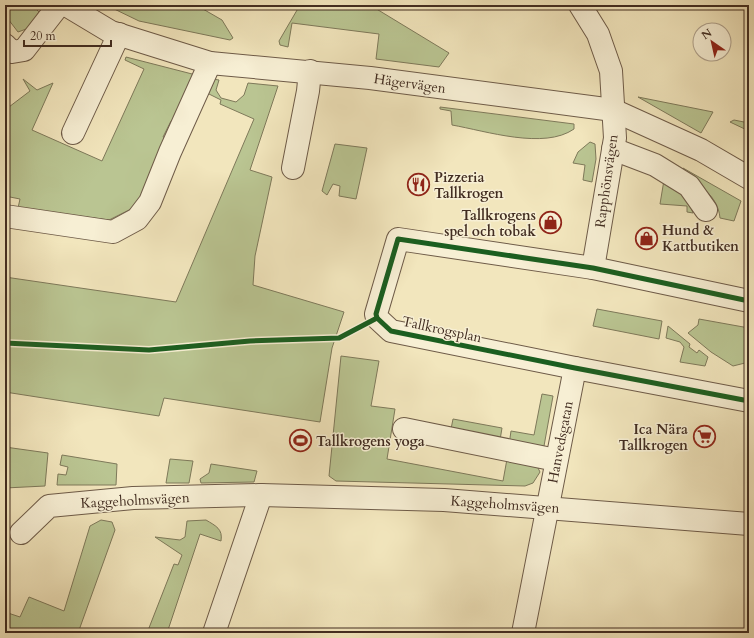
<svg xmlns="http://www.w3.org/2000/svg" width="754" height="638" viewBox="0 0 754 638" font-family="Cardo,serif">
  <rect width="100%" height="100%" fill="#f2e6bd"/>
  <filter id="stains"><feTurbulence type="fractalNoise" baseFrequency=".005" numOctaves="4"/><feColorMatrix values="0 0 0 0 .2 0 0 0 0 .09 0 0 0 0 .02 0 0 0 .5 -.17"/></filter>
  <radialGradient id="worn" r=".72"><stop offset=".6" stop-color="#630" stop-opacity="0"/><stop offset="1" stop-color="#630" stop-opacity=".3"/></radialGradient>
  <!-- green -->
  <g fill="#bac592" stroke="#7e795a">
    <path d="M5,5H32L39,12L29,28L18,32L5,15Z"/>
    <path d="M106,5H196L222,20L233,38L230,40L139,21Z"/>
    <path d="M300,5H370L449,53L439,67L376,59L379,34L292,23L288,47L280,45L279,41Z"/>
    <path d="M126,57L196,75L177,122L171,121L163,137L170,140L135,207L109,220L18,208L20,199L5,196V110L30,91L23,79L37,90L53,83L32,130L102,161L144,69L125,60Z"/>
    <path d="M213,79L219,80L216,90L221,98L236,102L244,95L248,83L278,86L250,170L272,177L255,256L253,285L344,312L332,348L320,422L164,398L159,416L5,392V277L176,302L254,119L220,104L221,100L207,93Z"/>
    <path d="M638,97L713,112L701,133Z"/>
    <path d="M440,107L574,124V129C544,150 486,131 452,125L451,111L440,109Z"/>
    <path d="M734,120L749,123V131L730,122Z"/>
    <path d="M590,142L595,144L596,159L592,182L583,180L585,165L573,163L578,152Z"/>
    <path d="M335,144L367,148L356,199L339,196L340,186L333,184L327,195L322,191Z"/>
    <path d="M683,168L741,201L734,221L720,218C718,195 698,185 682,170Z"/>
    <path d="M664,180C678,188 688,197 693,213L687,212V206L660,204Z"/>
    <path d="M597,309L662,321L659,339L593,326Z"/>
    <path d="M699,319L749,328V362L733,366L711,352L688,333L698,325Z"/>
    <path d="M668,326L690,344L689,347L697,353L699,350L708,357L705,366L680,362L684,347L680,342L666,338Z"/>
    <path d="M341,356L379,361L371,406L395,409L387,459L503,481L507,459L536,464L540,472L533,483L525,486L336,481L329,476Z"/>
    <path d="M542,394L553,396L544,446L538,450L509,445L511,431L534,435Z"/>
    <path d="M453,419L502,428L500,440L451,429Z"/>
    <path d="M5,447L48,453L45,486L5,488Z"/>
    <path d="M62,455L117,464L116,485H57L58,474L66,475L68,467L60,465Z"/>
    <path d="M170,459L193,461L189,483H166Z"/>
    <path d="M211,464L257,471L254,482L201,483L200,479L209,473Z"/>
    <path d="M101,520L112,522L115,530L78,633H5V612L20,617L29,597L64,611L90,526Z"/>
    <path d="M206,520C216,526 223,529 221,541L200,534L167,633H147L174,564L178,565L182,555L155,537L180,540L185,537L187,521Z"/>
  </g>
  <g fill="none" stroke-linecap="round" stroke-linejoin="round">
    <defs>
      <g id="minor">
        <path d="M66,5L111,32L210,63L370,78L613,110L701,150L749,178"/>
        <path d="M580,5L598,34L611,71L615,138L593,268"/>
        <path d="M5,45L12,52L24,50L59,5"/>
        <path d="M73,133L119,34"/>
        <path d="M613,149L655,165L689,186L706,210"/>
        <path d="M293,168L308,91L310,71"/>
        <path d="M5,216L113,232L137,219L150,202L170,152L210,63"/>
        <path d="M749,301L593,268L398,239L376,314L377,318L391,331L575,368L749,401"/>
        <path d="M404,429L556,460"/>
        <path d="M21,533L49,506L133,498L261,495L444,500L749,524"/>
        <path d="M214,633L261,495"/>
        <path d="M523,633L575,368"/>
      </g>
    </defs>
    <!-- minor casing -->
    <use href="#minor" stroke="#6e5b48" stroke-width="24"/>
    <!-- minor -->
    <use href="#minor" stroke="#f7efd4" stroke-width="22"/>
    <defs>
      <g id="cycleway">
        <path d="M749,301L593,268L398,239L376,314L377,318L391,331L575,368L749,401"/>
        <path d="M5,343L149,350L250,341L339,338L377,318"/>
      </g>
    </defs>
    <!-- cycleway casing -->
    <use href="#cycleway" stroke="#f7efd4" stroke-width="8"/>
    <!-- cycleway -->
    <use href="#cycleway" stroke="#1b5e20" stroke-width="5"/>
  </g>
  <!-- icons -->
  <defs>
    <symbol id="restaurant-ring" viewBox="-11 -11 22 22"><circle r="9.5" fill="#f7efd4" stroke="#8f2418" stroke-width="1.5"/><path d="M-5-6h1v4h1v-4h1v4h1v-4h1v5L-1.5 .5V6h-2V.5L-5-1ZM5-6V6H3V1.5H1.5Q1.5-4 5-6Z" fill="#8f2418"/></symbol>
    <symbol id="shop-ring" viewBox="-11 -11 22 22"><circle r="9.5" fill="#f7efd4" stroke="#8f2418" stroke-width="1.5"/><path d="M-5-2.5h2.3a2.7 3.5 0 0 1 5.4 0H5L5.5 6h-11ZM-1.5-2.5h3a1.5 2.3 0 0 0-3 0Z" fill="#8f2418"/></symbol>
    <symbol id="supermarket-ring" viewBox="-11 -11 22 22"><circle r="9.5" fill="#f7efd4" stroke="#8f2418" stroke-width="1.5"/><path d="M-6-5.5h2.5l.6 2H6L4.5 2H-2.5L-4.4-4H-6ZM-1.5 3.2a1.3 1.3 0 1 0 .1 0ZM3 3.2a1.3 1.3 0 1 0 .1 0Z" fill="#8f2418"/></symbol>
    <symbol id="stadium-ring" viewBox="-11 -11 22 22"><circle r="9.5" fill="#f7efd4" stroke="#8f2418" stroke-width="1.5"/><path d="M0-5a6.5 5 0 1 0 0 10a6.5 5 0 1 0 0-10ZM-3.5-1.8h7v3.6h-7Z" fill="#8f2418"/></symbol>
  </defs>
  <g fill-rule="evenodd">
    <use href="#restaurant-ring" x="406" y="172" width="25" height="25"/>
    <use href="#shop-ring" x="538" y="210" width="25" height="25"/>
    <use href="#shop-ring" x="634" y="226" width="25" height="25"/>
    <use href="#supermarket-ring" x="692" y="424" width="25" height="25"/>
    <use href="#stadium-ring" x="288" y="428" width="25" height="25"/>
  </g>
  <g text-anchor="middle" stroke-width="3" stroke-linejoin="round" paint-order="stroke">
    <!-- street labels -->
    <g font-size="14" fill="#422d21" stroke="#f7efd4">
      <text transform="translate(410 83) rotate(8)" y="5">Hägervägen</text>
      <text transform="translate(606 181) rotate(-82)" y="5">Rapphönsvägen</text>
      <text transform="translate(442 329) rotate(12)" y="5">Tallkrogsplan</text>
      <text transform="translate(560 442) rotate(-79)" y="5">Hanvedsgatan</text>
      <text transform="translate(135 500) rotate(-3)" y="5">Kaggeholmsvägen</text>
      <text transform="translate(505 504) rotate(4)" y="5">Kaggeholmsvägen</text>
    </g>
    <!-- poi labels -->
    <g font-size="14" font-weight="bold" fill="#422d21" stroke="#f7efd4" text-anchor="start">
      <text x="434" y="182">Pizzeria<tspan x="434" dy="16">Tallkrogen</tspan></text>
      <text x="536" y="220" text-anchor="end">Tallkrogens<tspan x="536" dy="16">spel och tobak</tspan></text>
      <text x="662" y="235">Hund &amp;<tspan x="662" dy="16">Kattbutiken</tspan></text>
      <text x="688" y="434" text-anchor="end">Ica Nära<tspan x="688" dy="16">Tallkrogen</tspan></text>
      <text x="316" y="446">Tallkrogens yoga</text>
    </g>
  </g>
  <!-- margin -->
  <rect width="754" height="638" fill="none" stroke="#f2e6bd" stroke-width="20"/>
  <rect x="6" y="6" width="742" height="626" fill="none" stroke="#422d21" stroke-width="2"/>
  <rect x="10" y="10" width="734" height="618" fill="none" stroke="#422d21"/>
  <!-- north arrow -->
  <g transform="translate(712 42) rotate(326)"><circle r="19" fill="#f7efd4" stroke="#afa18c"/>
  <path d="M0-3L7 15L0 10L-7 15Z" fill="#8f2418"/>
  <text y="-6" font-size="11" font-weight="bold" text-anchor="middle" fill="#422d21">N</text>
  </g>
  <!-- scale -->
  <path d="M24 40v6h87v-6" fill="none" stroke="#422d21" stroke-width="2"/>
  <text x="30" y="40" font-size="12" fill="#422d21" stroke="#f7efd4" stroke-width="3" paint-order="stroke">20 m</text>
  <rect width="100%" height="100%" filter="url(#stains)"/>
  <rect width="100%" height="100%" fill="url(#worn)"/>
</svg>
